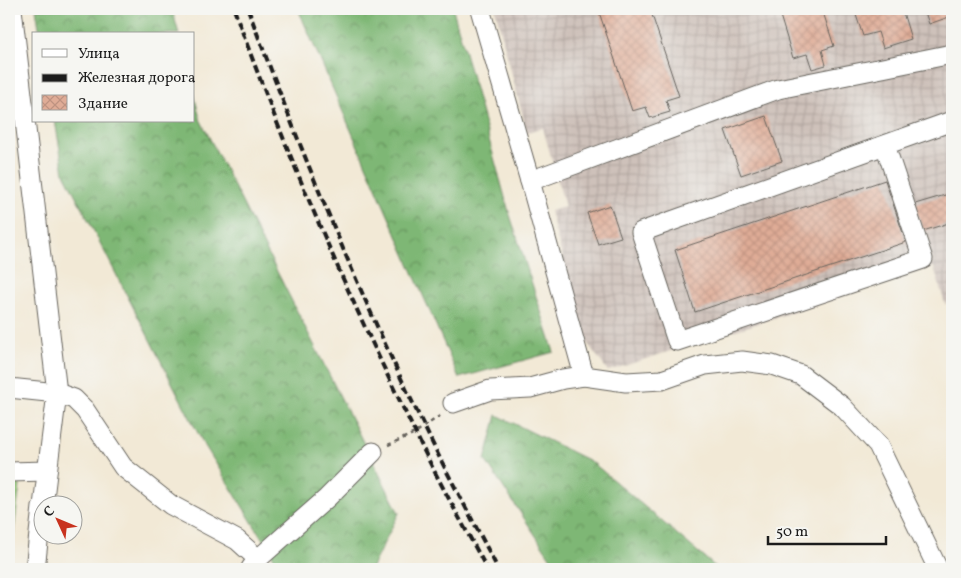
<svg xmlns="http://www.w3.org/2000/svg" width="961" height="578" viewBox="0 0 961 578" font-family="Vollkorn,serif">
  <defs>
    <pattern id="industrial-grid" width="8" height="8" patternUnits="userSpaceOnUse" patternTransform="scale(1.25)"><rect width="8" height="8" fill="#cec1ba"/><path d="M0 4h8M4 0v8" fill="none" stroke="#b0a59f"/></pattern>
    <pattern id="forest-crowns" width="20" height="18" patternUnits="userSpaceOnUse" patternTransform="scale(1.25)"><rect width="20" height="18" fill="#7eb774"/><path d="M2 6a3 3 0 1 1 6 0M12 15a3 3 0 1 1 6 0" fill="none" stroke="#66945e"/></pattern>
    <pattern id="garden-furrows" width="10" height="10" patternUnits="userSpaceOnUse" patternTransform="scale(1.25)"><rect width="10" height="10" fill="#9ed688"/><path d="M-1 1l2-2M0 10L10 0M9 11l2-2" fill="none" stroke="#88b775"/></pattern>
    <pattern id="building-cross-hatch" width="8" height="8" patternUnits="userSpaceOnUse" patternTransform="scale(1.25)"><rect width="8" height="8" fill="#dfac96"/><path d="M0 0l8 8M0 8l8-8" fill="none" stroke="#bf9381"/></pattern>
  </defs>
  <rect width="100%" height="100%" fill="#f6f6f2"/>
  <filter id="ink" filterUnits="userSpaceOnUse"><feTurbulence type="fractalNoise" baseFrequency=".02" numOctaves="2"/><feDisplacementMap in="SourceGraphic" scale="10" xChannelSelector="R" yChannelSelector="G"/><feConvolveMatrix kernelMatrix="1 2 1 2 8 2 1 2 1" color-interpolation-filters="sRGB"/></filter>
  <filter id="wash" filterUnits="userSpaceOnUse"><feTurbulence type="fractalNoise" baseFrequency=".0096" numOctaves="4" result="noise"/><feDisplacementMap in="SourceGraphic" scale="20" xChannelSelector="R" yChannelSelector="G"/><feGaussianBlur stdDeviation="1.12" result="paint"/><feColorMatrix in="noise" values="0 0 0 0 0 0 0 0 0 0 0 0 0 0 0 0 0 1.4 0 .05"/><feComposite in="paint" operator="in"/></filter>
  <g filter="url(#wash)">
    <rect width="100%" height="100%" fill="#f2e9d6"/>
    <!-- industrial -->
    <path fill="url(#industrial-grid)" d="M495,9H952V302L945,304L934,267L608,371L585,340L550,211L565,207L543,128L527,132Z"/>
    <!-- forest -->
    <g fill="url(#forest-crowns)" stroke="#4d6a48">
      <path d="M36,9H172L179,34H40Z"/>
      <path d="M298,9H453L509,212L554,352L459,378Z"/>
      <path d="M194,94L200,119L399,513L371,569H281L202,441L64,173L55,121H194Z"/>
      <path d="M497,415L592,462L718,569H558L485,460Z"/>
    </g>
    <!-- garden -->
    <path fill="url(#garden-furrows)" stroke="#5d7952" d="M9,481L20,485L9,569Z"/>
    <g id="blocks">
      <!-- building -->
      <g fill="url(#building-cross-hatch)">
        <path d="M598,9H650L679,96L666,100L670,112L650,118L646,107L632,111Z"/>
        <path d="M778,9H822L834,46L822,50L826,65L812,69L807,54L793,58Z"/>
        <path d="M854,9H902L911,39L883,48L878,32L863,36Z"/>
        <path d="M924,9H952V16L929,24Z"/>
        <path d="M766,116L782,161L741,175L725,130Z"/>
        <path d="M885,180L906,242L695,312L675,250Z"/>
        <path d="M952,193V222L923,231L915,204Z"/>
        <path d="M610,205L621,237L598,244L587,213Z"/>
      </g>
    </g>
  </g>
  <g filter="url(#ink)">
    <use href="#blocks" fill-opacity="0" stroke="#67645d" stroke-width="1"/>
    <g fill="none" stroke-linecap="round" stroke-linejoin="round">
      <defs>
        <g id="minor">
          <path d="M12,9L57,393L43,506"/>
          <path d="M480,9L530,181"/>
          <path d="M885,145L923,259L677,341L641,232L952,121"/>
          <path d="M584,376L530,181L778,89L952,54"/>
          <path d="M9,388L57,393L74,399L85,410L123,467L171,505L237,540L258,559"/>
          <path d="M453,403L490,390L530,388L563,379L584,376L626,382L662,380L705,365L742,361L772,365L801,375L842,406L878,445L938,569"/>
          <path d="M9,472L47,471"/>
          <path d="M251,568L258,559L327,498L373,452"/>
          <path d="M35,569L42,507"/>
        </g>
      </defs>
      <!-- minor casing -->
      <use href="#minor" stroke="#67645d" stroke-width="21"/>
      <!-- path -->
      <path stroke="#67645d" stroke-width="2.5" stroke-dasharray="4 4" stroke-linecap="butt" d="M388,445L415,433L441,415"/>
      <!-- minor -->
      <use href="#minor" stroke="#fff" stroke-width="19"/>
      <!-- rail -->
      <g stroke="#1c1c1c" stroke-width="4" stroke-dasharray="8 4" stroke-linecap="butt">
        <path d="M234,9C286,153 347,294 415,432C437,479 463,524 487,569"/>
        <path d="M248,9C301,151 358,292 425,428C448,476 474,522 498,569"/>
      </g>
    </g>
  </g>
  <!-- margin -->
  <rect width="961" height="578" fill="none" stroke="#f6f6f2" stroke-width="30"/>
  <!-- legend -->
  <rect x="32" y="32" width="162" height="90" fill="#f6f6f2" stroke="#9f9f9c"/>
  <rect x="42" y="49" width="25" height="8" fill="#ffffff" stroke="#9f9f9c"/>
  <text x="78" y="58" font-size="15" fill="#1c1c1c">Улица</text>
  <rect x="42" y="74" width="25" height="8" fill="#1c1c1c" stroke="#9f9f9c"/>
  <text x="78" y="82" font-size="15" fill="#1c1c1c">Железная дорога</text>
  <rect x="42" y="95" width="25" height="15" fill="url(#building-cross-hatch)" stroke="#9f9f9c"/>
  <text x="78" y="108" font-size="15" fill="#1c1c1c">Здание</text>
  <!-- north arrow -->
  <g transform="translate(58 520) rotate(314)"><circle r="24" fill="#f6f6f2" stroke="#9f9f9c"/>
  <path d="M0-4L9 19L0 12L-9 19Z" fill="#c8321e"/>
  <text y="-8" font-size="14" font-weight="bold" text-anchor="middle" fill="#1c1c1c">С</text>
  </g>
  <!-- scale -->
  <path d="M768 536v8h118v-8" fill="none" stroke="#1c1c1c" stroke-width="2.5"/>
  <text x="776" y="536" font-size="15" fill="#1c1c1c" stroke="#f6f6f2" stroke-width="4" paint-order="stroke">50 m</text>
</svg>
